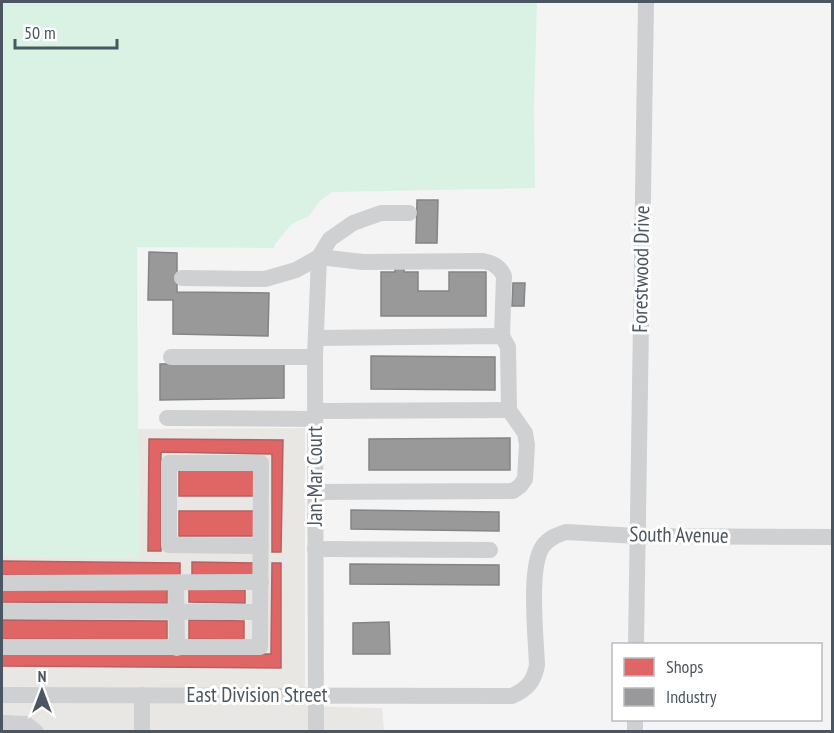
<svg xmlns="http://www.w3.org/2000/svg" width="834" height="733" viewBox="0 0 834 733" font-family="'PT Sans Narrow',sans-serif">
  <rect width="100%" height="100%" fill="#f4f4f4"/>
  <!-- commercial -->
  <g fill="#e8e7e3">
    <path d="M305,428V687H2V556L139,558L138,429Z"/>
    <path d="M2,703H305L306,706L382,708L384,731H2Z"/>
  </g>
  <!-- green -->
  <path fill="#d9f2e3" d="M2,2H537L534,108L535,188L332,192L320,201L309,216L292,224L275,244L274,248L137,247L139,558L2,556Z"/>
  <!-- shops -->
  <g fill="#e06666" stroke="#b36164" stroke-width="1.5">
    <path d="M149,439L283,440L281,552H272V454L161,452V551H148Z"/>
    <path d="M179,470H255L254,496H179Z"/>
    <rect x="179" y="511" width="75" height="25"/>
    <path d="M2,561L180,563V576L2,575Z"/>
    <path d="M192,562L254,563V576H192Z"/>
    <path d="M272,563H281V668L2,666V653L271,654Z"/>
    <path d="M2,589H167V603L2,602Z"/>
    <path d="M189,589L245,590V603L189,602Z"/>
    <path d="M2,620L167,621V640L2,639Z"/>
    <path d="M189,620L244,621V640L189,639Z"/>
  </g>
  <!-- industry -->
  <g fill="#999" stroke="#818588" stroke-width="1.5">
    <path d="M417,200H438L437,243H416Z"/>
    <path d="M149,252L177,253V292L269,293L268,336L173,334V300H148Z"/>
    <path d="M395,267H404V272H418V291H449V272H486V316H381V272H395Z"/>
    <path d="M513,283H525L524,306H512Z"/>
    <path d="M371,356L495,357V390L371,389Z"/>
    <path d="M284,363V398L160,400V364Z"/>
    <path d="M510,438V470H369V439Z"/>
    <path d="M351,510L499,512V531L351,529Z"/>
    <path d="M350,564L499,565V585L350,584Z"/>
    <path d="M389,622L390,654H353V623Z"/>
  </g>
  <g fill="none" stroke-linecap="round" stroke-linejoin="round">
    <!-- minor -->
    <g stroke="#ced0d2" stroke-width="16">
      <path d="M319,257L363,262L483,261C493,263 499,266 504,276L502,336"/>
      <path d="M182,278L265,279L296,270L319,257L330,239L353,223L381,213H409"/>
      <path d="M171,357H315"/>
      <path d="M315,411L509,410"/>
      <path d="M167,418L315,419"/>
      <path d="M315,492L513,491L520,486L525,479L527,445L525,433L509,410L508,347L502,336L316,338"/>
      <path d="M315,549L490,550"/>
      <path d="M2,583L261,582"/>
      <path d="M176,583L177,648"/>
      <path d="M2,611L260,612"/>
      <path d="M636,644L646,2"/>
      <path d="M2,647H260L261,463H169V545L261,546"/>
      <path d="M2,695L512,696C527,689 534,682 537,665C536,638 528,566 543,546C549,538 557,535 566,532L637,536L832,537"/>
      <path d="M2,723L26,724L36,732"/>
      <path d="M142,732V695"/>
      <path d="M316,732L315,357L319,257"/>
      <path d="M635,732V720"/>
    </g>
  </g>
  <g text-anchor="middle" stroke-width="6" stroke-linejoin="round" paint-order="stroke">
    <!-- street labels -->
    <g font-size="21" fill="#4a5661" stroke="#fff">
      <text transform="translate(641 269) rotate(-89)" y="7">Forestwood Drive</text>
      <text transform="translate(315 476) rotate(-90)" y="7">Jan-Mar Court</text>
      <text transform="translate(679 535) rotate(1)" y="7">South Avenue</text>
      <text x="257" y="702">East Division Street</text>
    </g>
  </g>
  <!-- border -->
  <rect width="834" height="733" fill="none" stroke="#4a5661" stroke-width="6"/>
  <!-- legend -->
  <rect x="612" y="643" width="210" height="78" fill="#ffffff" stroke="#b7bbc0" stroke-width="1.5"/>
  <rect x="624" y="658" width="30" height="18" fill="#e06666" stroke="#b7bbc0" stroke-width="1.5"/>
  <text x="666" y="673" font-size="18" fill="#4a5661">Shops</text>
  <rect x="624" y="688" width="30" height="18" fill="#999999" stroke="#b7bbc0" stroke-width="1.5"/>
  <text x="666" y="703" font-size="18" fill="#4a5661">Industry</text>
  <!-- north arrow -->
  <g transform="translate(42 691)" stroke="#ffffff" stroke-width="4.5" paint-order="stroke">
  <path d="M0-4.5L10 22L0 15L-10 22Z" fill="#4a5661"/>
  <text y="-9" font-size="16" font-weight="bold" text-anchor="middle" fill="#4a5661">N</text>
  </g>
  <!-- scale -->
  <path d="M15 39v9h102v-9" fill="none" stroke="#4a5661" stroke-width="3"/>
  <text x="24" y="39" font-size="18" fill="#4a5661" stroke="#ffffff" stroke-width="4.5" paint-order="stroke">50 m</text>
</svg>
